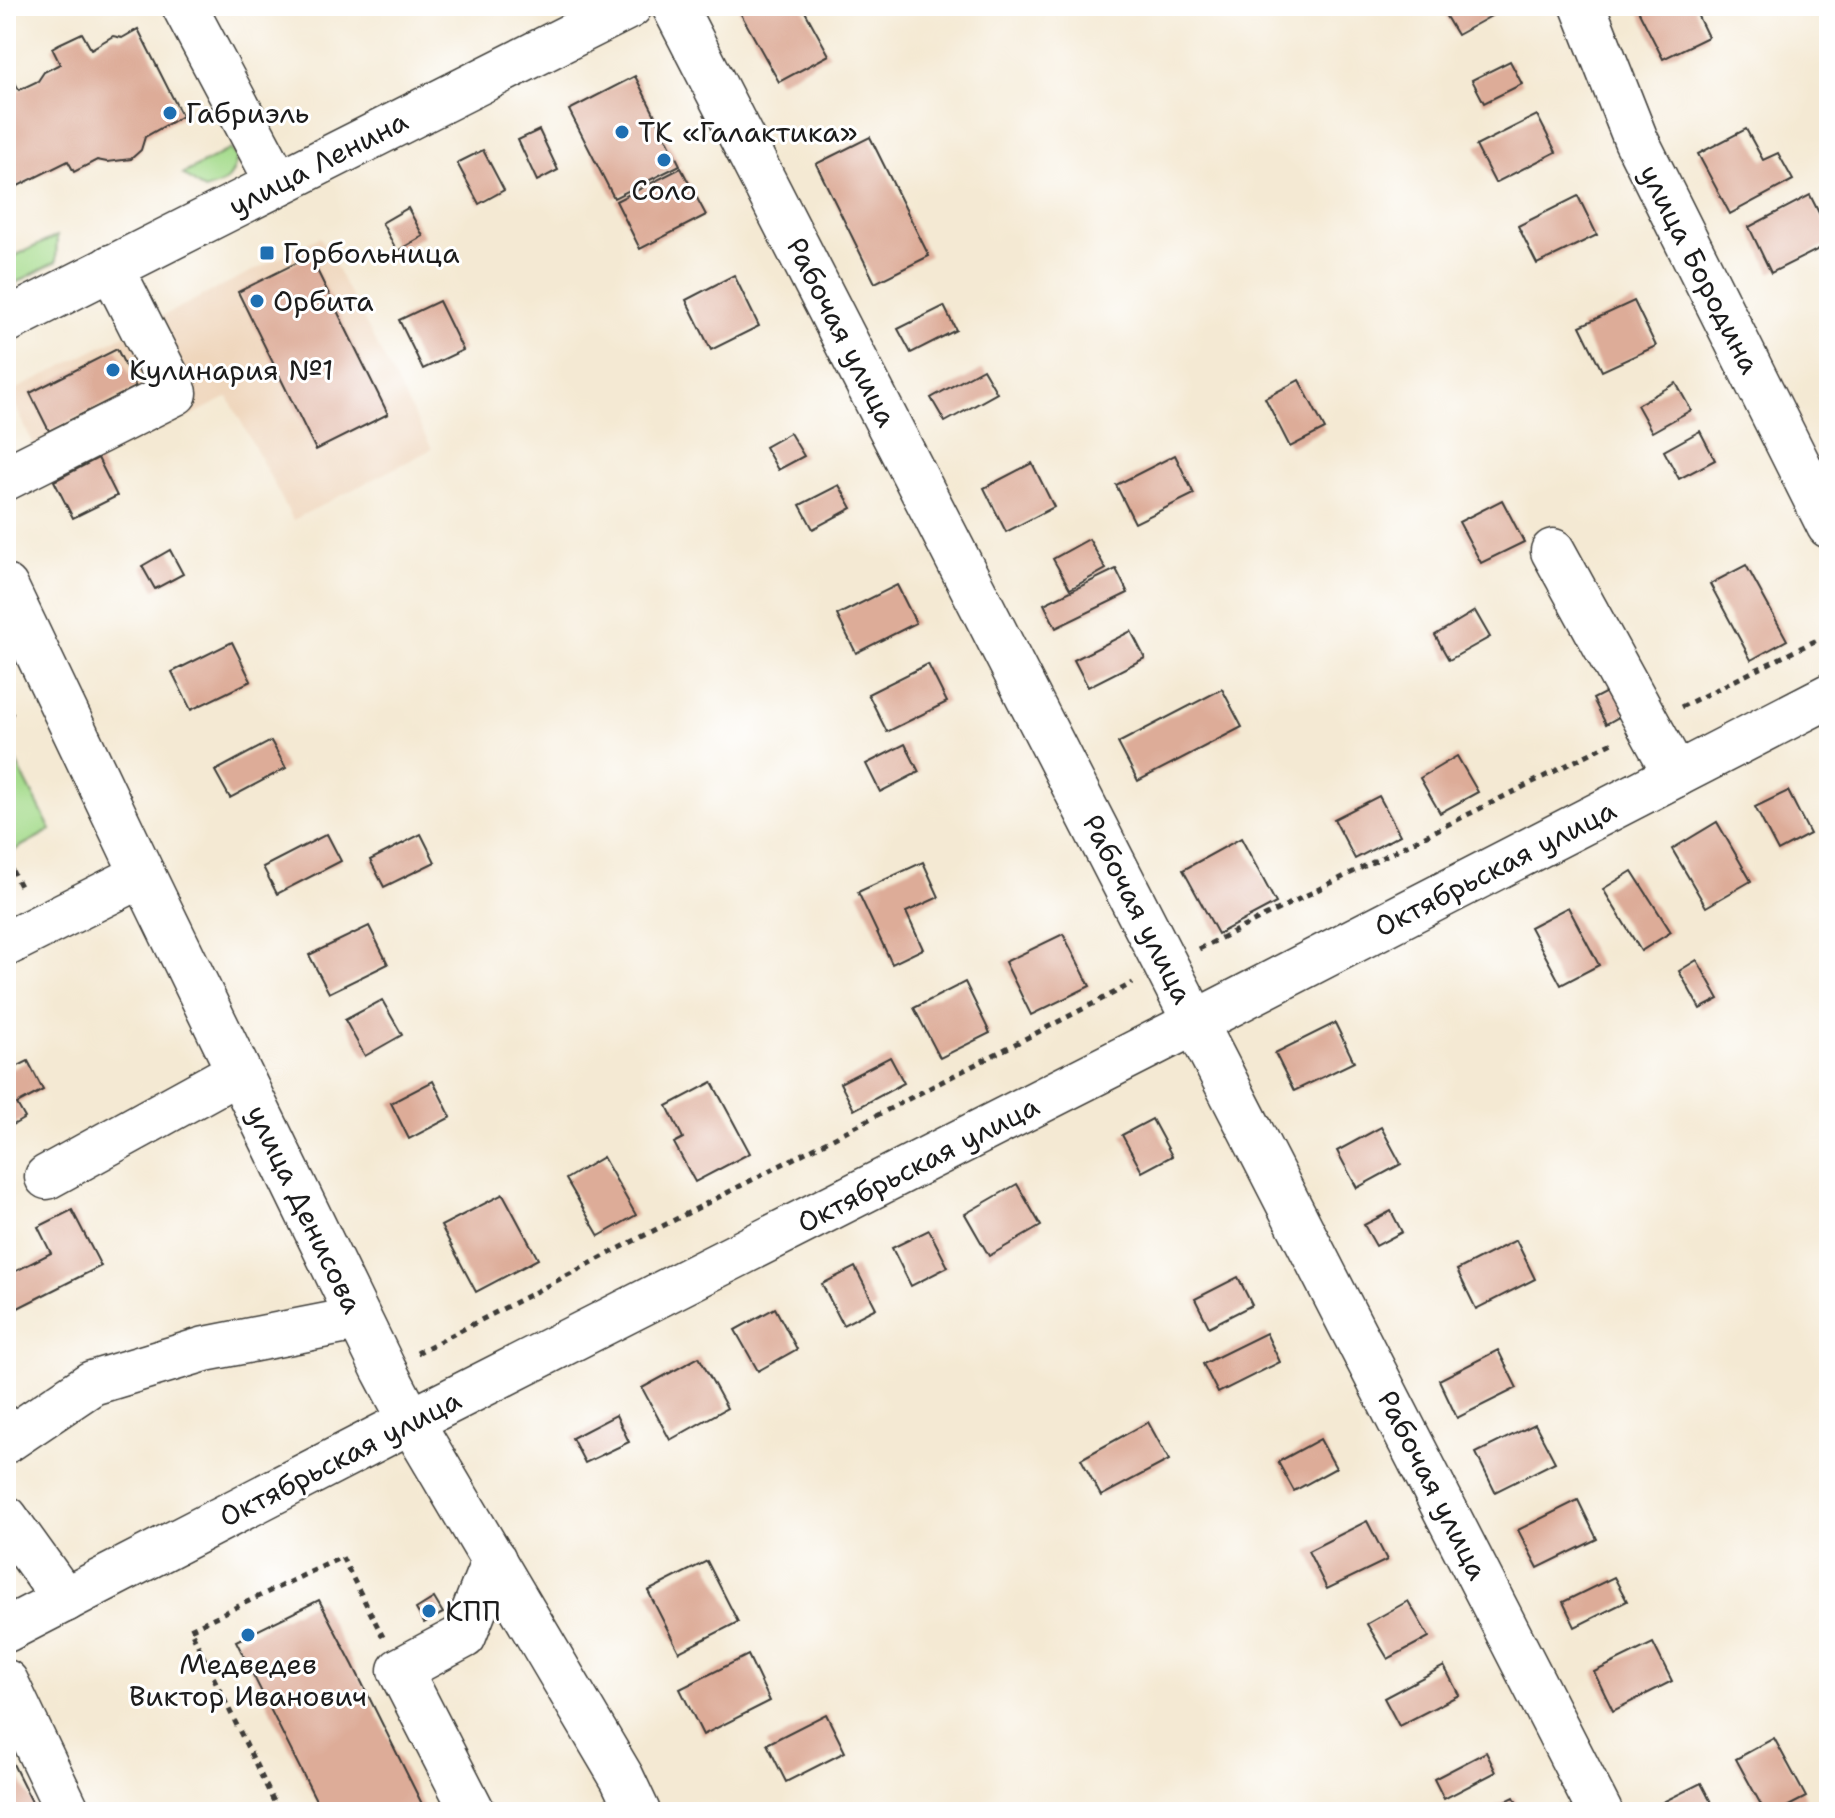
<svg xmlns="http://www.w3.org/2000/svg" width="1835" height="1818" viewBox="0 0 1835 1818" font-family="'Shantell Sans',sans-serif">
  <rect width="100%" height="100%" fill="#fff"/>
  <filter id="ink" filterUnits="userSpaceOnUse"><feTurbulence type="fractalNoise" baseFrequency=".0125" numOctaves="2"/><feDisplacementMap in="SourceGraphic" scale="16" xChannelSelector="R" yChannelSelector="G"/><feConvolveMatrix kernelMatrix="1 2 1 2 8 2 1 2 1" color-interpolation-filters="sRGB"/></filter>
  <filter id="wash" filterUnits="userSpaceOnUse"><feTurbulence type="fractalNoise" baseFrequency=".006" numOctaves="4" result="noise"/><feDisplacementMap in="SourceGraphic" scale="32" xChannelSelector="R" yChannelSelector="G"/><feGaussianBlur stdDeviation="1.8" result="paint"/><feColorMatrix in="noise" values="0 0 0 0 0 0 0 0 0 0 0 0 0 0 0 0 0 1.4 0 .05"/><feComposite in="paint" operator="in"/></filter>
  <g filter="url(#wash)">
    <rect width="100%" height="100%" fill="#f4e9d3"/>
    <!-- built -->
    <path fill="#efd6bc" d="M320,237L432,449L293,520L228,397L162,430L50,479L9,393Z"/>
    <!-- green -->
    <g fill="#a5db8c" stroke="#607c54" stroke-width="2">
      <path d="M230,149L237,157C233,180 226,184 204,190L183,174Z"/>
      <path d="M57,236L56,262L6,288V260Z"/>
      <path d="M9,748L51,830L11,852L6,842V756Z"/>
    </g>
    <g id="blocks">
      <!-- building -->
      <g fill="#ddac98">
        <path d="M744,6H802L829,55L779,82L738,9Z"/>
        <path d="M1444,6H1487L1493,15L1457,35L1441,8Z"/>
        <path d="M1647,6H1693L1708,37L1663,59L1638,10Z"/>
        <path d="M138,29L182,116L145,137L141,150L131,159L107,162L97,160L74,172L68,161L6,192V66L19,90L38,81L44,72L60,64L52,48L59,44L82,33L91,49L113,36L122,38Z"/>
        <path d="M1510,61L1522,84L1484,103L1472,80Z"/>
        <path d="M635,76L680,165L614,198L569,110Z"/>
        <path d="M1537,115L1556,152L1495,183L1476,146Z"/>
        <path d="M1746,129L1763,160L1778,153L1793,180L1730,214L1698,154Z"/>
        <path d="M539,130L558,170L537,181L518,140Z"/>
        <path d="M870,137L929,256L875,283L816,164Z"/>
        <path d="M483,150L504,190L479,204L457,163Z"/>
        <path d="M681,168L706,215L640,249L616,201Z"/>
        <path d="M1810,195L1829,233V244L1771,273L1749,227Z"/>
        <path d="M1578,196L1597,235L1537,264L1518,226Z"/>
        <path d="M408,208L423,236L397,251L382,223Z"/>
        <path d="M310,256L388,414L316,450L238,292Z"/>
        <path d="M734,275L759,326L711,350L686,300Z"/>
        <path d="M439,301L463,350L423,369L399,320Z"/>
        <path d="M1634,301L1656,346L1602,371L1580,326Z"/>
        <path d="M944,306L956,330L911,353L898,329Z"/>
        <path d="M117,349L136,387L49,431L30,393Z"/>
        <path d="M983,369L997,393L945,422L931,398Z"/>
        <path d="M1299,380L1325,429L1290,447L1265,398Z"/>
        <path d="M1676,383L1691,410L1652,432L1637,405Z"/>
        <path d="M1700,431L1715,460L1679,479L1664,451Z"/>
        <path d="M790,433L804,456L778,470L765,447Z"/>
        <path d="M1175,455L1194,494L1135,523L1116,485Z"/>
        <path d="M98,458L117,496L73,518L54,481Z"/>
        <path d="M1032,463L1054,507L1006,532L984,488Z"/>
        <path d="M839,485L852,508L813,529L800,505Z"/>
        <path d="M1502,500L1524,542L1481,563L1459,522Z"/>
        <path d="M1089,539L1106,569L1070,589L1053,559Z"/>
        <path d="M170,550L183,574L155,589L142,566Z"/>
        <path d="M1746,565L1787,640L1751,660L1710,584Z"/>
        <path d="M1116,569L1128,593L1056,628L1044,604Z"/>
        <path d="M897,585L916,623L856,653L837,615Z"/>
        <path d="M1475,611L1490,637L1449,660L1435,635Z"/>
        <path d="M1131,631L1145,658L1088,687L1074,660Z"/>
        <path d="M232,642L251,681L191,710L172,672Z"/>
        <path d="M928,664L947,702L887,732L868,694Z"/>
        <path d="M1618,686L1631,710L1606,724L1593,699Z"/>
        <path d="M1222,689L1242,727L1138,781L1118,743Z"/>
        <path d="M271,741L286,768L230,798L215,771Z"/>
        <path d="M905,744L919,772L880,792L866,764Z"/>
        <path d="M1457,756L1478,792L1440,813L1420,778Z"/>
        <path d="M1788,791L1810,834L1778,851L1755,807Z"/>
        <path d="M1379,796L1400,835L1355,859L1334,819Z"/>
        <path d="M1717,822L1751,881L1706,907L1672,849Z"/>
        <path d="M327,834L341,861L277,894L263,867Z"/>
        <path d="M421,834L435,862L384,887L370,860Z"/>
        <path d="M1241,838L1276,903L1218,934L1183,870Z"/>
        <path d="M923,862L939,897L906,912L923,949L892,964L858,892Z"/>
        <path d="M1632,871L1671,932L1641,951L1603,889Z"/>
        <path d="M1568,907L1599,965L1561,985L1530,927Z"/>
        <path d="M369,926L388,964L329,993L309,955Z"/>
        <path d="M1063,934L1090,986L1031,1015L1005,962Z"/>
        <path d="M1697,960L1719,999L1700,1009L1679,971Z"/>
        <path d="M965,982L990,1033L940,1058L914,1008Z"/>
        <path d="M382,1000L402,1035L365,1056L345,1020Z"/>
        <path d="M1335,1023L1354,1062L1294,1091L1275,1053Z"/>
        <path d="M890,1057L904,1083L854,1110L840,1083Z"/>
        <path d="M28,1061L43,1090L17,1104L25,1118L6,1129V1072Z"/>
        <path d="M433,1081L451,1117L409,1139L391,1103Z"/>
        <path d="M712,1082L750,1153L695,1182L674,1143L683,1138L667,1106Z"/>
        <path d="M1152,1119L1172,1156L1142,1172L1122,1135Z"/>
        <path d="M1381,1127L1401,1164L1357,1188L1337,1151Z"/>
        <path d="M603,1157L636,1215L599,1236L566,1179Z"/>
        <path d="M1017,1184L1041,1226L989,1256L965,1214Z"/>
        <path d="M503,1194L538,1259L476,1292L441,1226Z"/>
        <path d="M72,1210L101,1266L6,1314V1276L51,1253L38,1227Z"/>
        <path d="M1391,1211L1402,1232L1376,1246L1364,1225Z"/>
        <path d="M929,1230L948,1267L911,1286L892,1248Z"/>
        <path d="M1516,1240L1535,1279L1476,1309L1457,1270Z"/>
        <path d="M855,1267L876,1308L843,1325L822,1284Z"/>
        <path d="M1238,1277L1252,1305L1209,1327L1195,1299Z"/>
        <path d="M775,1308L797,1349L758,1371L735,1330Z"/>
        <path d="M1266,1333L1280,1362L1218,1393L1203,1364Z"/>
        <path d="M1498,1350L1517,1388L1457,1418L1439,1380Z"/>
        <path d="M699,1357L727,1408L670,1440L642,1388Z"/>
        <path d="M616,1415L629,1442L585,1463L572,1438Z"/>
        <path d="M1148,1422L1169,1460L1101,1496L1081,1459Z"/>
        <path d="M1535,1424L1555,1462L1495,1492L1476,1453Z"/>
        <path d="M1320,1439L1336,1468L1294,1491L1278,1462Z"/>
        <path d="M1578,1500L1597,1539L1538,1568L1518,1530Z"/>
        <path d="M1367,1521L1387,1560L1327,1589L1308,1551Z"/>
        <path d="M707,1561L738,1622L679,1652L648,1591Z"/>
        <path d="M1614,1577L1627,1601L1575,1627L1563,1602Z"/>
        <path d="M434,1598L443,1613L424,1623L416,1609Z"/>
        <path d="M319,1600L353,1665L426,1812H322L236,1641Z"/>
        <path d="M1408,1601L1429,1637L1388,1659L1367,1624Z"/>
        <path d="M1653,1643L1672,1681L1613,1711L1594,1672Z"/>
        <path d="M748,1655L770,1701L703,1735L680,1689Z"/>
        <path d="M1444,1666L1459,1695L1399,1726L1384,1698Z"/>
        <path d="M826,1714L845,1752L786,1782L767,1744Z"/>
        <path d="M1774,1738L1806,1797L1777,1812H1765L1736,1759Z"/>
        <path d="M6,1750L37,1812H6Z"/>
        <path d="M1486,1752L1496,1772L1444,1799L1434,1779Z"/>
        <path d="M1701,1783L1716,1812H1668L1663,1802Z"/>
        <path d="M1514,1797L1521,1812H1484Z"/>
      </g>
    </g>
  </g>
  <g filter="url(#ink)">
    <use href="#blocks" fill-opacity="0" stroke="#3c3b37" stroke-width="2"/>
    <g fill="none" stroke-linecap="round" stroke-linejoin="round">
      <defs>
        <g id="minor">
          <path d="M184,6L278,183"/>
          <path d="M674,6L1600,1812"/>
          <path d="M1583,6L1636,140L1829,526"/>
          <path d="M6,321L630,6"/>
          <path d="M6,478L175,393L111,267"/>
          <path d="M1553,551L1676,775"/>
          <path d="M6,587L143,875L384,1370L411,1421L622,1778L638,1812"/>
          <path d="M6,944L143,875"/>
          <path d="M47,1177L238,1072"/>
          <path d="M6,1441L92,1383L205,1349L358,1319"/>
          <path d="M6,1518L65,1600"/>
          <path d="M6,1630L411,1421L1196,1022L1829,696"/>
          <path d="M6,1682L68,1812"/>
          <path d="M473,1812L400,1670L464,1636L494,1560"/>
        </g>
      </defs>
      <!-- minor casing -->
      <use href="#minor" stroke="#3c3b37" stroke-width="47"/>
      <!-- path -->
      <g stroke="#3c3b37" stroke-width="5" stroke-dasharray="6 6" stroke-linecap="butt">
        <path d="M1681,707L1829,634"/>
        <path d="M6,727L12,712"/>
        <path d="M6,859L22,890"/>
        <path d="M1199,949L1615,741"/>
        <path d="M417,1353L1133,983"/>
        <path d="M279,1812L190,1629L342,1557L383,1637"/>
      </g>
      <!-- minor -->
      <use href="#minor" stroke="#fff" stroke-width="44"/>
    </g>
  </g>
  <!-- markers -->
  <g fill="#1f6fb2" stroke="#fff" stroke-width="3">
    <circle cx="170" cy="113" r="8"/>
    <circle cx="622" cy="132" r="8"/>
    <circle cx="664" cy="160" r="8"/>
    <rect x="259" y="245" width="16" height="16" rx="4"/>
    <circle cx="257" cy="301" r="8"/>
    <circle cx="113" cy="370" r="8"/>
    <circle cx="429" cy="1611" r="8"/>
    <circle cx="248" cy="1635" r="8"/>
  </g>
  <g text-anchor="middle" stroke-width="6" stroke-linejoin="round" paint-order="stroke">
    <!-- poi labels -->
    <g font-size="28" fill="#1c1c1c" stroke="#fff" text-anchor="start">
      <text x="186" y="123">Габриэль</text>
      <text x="638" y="142">ТК «Галактика»</text>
      <text x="664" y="200" text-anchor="middle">Соло</text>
      <text x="283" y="263">Горбольница</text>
      <text x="273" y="311">Орбита</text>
      <text x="129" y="380">Кулинария №1</text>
      <text x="445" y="1621">КПП</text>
      <text x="248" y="1674" text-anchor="middle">Медведев<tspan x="248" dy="32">Виктор Иванович</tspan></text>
    </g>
    <!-- street labels -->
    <g font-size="28" fill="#1c1c1c" stroke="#fff">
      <text transform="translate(318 163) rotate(-27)" y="10">улица Ленина</text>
      <text transform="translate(1700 269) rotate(63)" y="10">улица Бородина</text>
      <text transform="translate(842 332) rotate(63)" y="10">Рабочая улица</text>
      <text transform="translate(1495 868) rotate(-27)" y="10">Октябрьская улица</text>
      <text transform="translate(1138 909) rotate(63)" y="10">Рабочая улица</text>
      <text transform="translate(918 1164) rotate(-27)" y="10">Октябрьская улица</text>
      <text transform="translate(305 1209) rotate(64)" y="10">улица Денисова</text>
      <text transform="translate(340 1458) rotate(-27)" y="10">Октябрьская улица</text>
      <text transform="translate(1433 1485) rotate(63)" y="10">Рабочая улица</text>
    </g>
  </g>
  <!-- margin -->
  <rect width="1835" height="1818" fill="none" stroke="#fff" stroke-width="32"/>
</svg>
